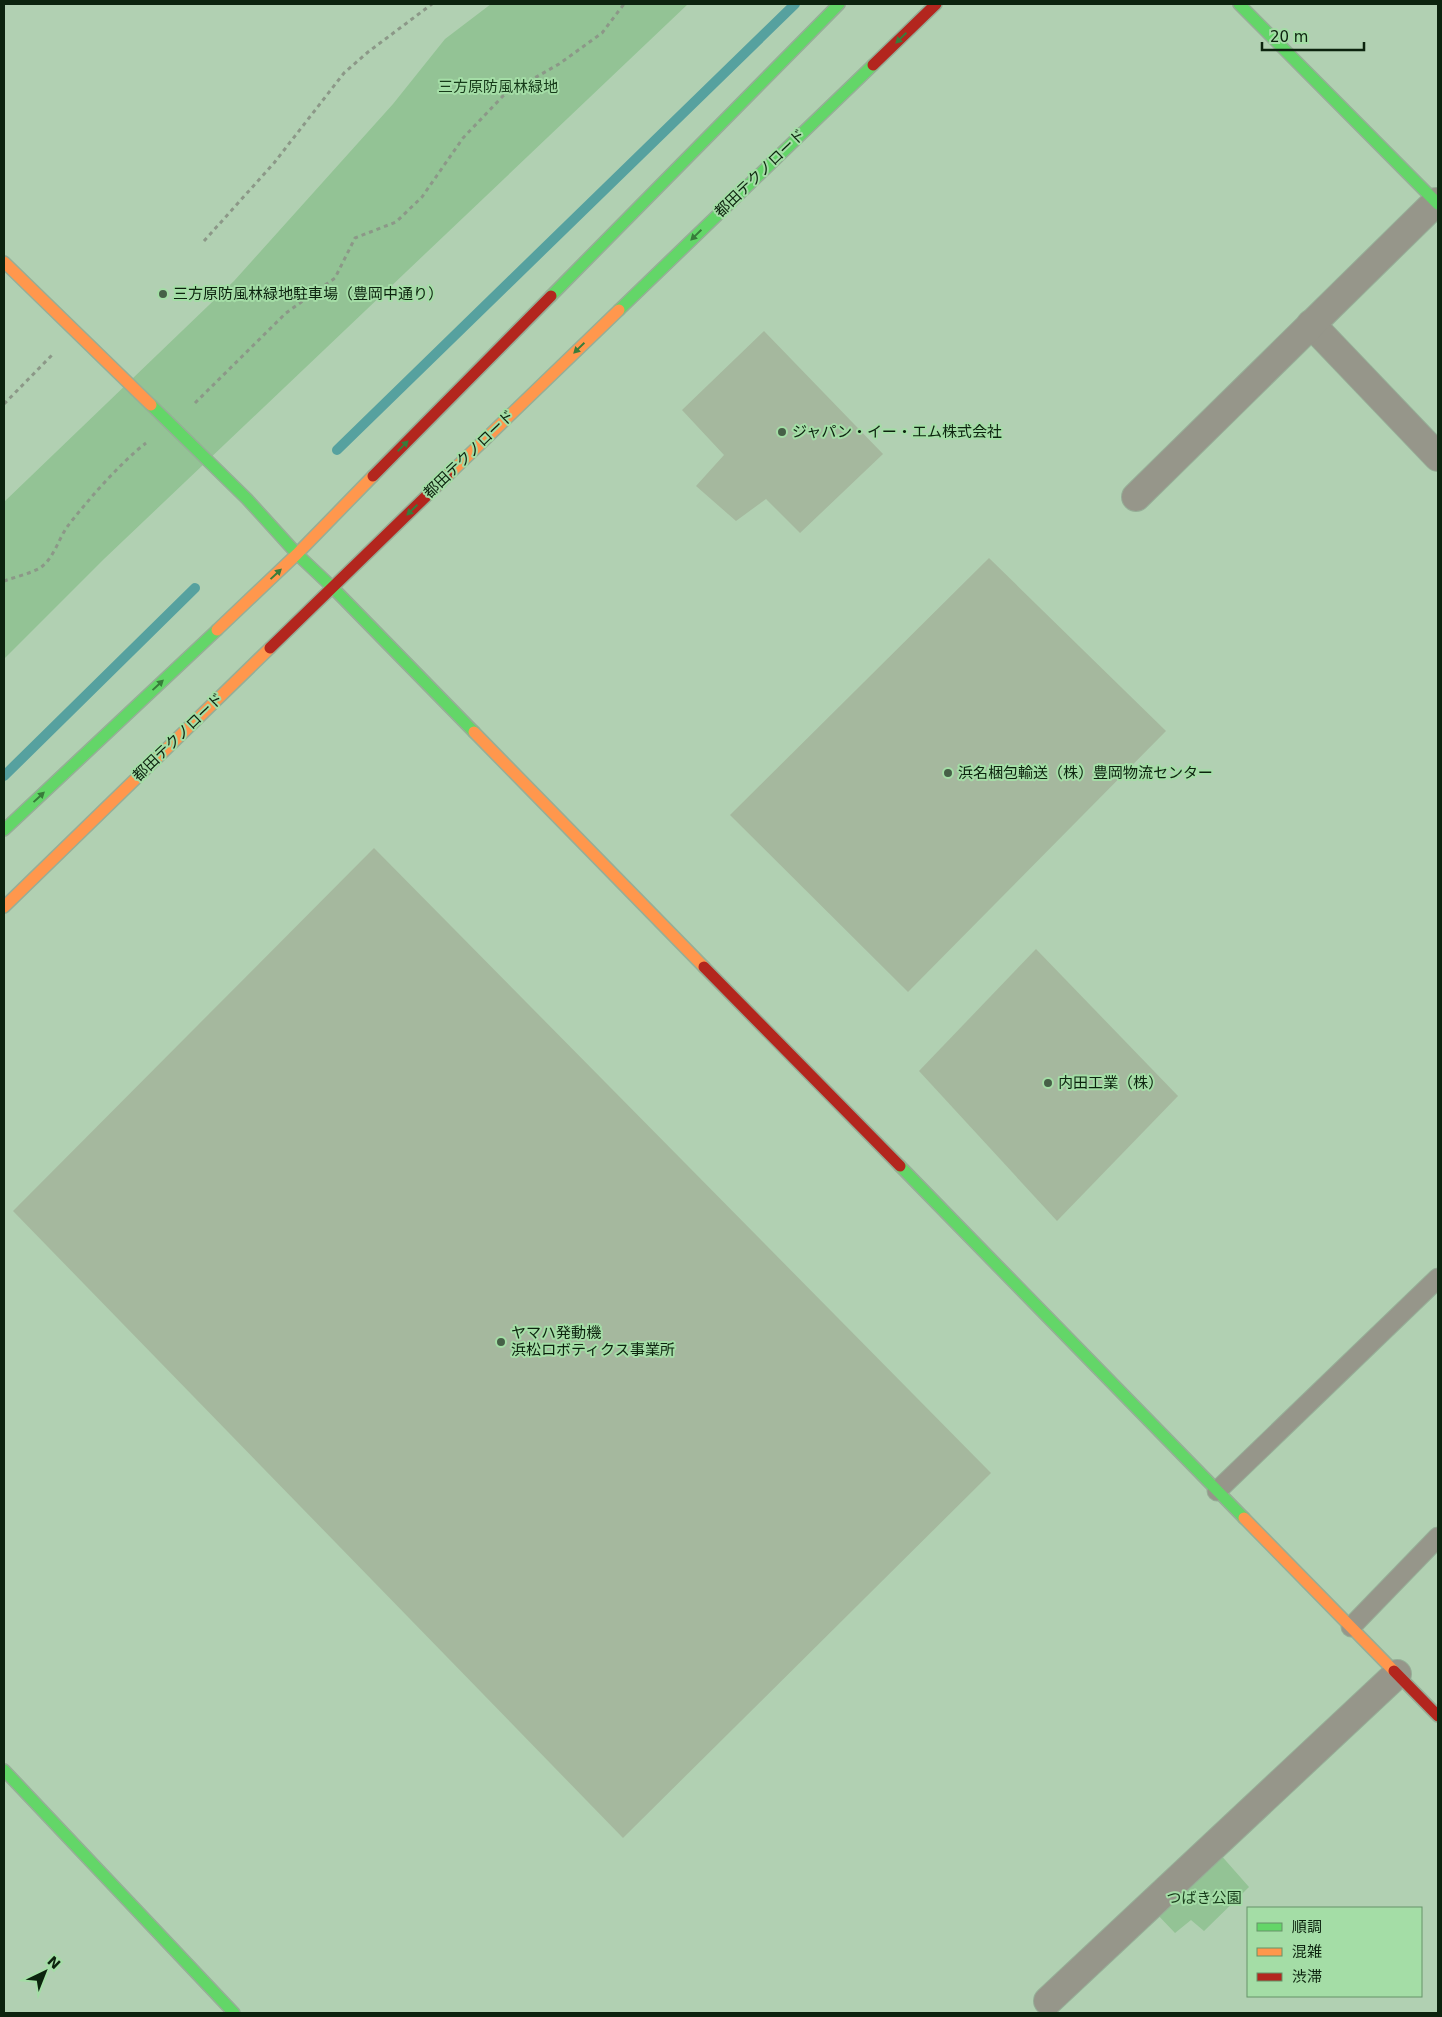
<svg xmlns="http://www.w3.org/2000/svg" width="1442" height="2017" viewBox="0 0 1442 2017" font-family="'DejaVu Sans','Noto Sans JP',sans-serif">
  <rect width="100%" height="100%" fill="#b1d0b2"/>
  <!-- green -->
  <g fill="#93c395">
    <path d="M491,4H688L104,559L4,659V502L234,281L393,104L445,39Z"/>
    <path d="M1219,1853L1249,1887L1204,1931L1191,1920L1175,1933L1155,1912Z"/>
  </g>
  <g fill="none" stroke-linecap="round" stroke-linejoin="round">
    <!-- stream -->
    <g stroke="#56a19f" stroke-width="10">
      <path d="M337,450L795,4"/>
      <path d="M4,776L195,588"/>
    </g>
  </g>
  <!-- building -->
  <g fill="#a5b89e">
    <path d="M764,331L883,454L800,533L766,499L736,521L696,486L724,455L682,410Z"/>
    <path d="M989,558L1166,731L908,992L730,815Z"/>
    <path d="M374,848L991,1473L623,1838L13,1211Z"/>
    <path d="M1036,949L1178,1096L1057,1221L919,1071Z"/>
  </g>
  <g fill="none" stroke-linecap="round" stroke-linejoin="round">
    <defs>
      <g id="lane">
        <path d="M1217,1491L1438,1278"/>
        <path d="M1351,1627L1438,1537"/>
      </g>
      <g id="street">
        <path d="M1311,324L1438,457"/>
        <path d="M1136,497L1436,202"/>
        <path d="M1048,2001L1397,1674"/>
      </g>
      <g id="fast">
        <path d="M1239,4L1438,204"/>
        <path d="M551,296L839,4"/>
        <path d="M619,310L873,65"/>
        <path d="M151,405L247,499L297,554L332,587L474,732"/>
        <path d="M4,830L217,630"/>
        <path d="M900,1166L1244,1518"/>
        <path d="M4,1770L234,2013"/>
      </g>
      <g id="slow">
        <path d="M4,262L151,405"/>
        <path d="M447,476L619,310"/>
        <path d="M217,630L297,554L373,476"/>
        <path d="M474,732L704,967"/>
        <path d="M4,907L270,648"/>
        <path d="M1244,1518L1394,1671"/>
      </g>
      <g id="jam">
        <path d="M873,65L936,4"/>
        <path d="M373,476L551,296"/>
        <path d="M270,648L447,476"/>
        <path d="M704,967L900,1166"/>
        <path d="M1394,1671L1438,1716"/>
      </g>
    </defs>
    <!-- lane casing -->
    <use href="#lane" stroke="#96ae97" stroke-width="21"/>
    <!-- street casing -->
    <use href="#street" stroke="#96ae97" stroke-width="30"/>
    <!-- fast casing -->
    <use href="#fast" stroke="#96ae97" stroke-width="14"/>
    <!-- slow casing -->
    <use href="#slow" stroke="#96ae97" stroke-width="14"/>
    <!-- jam casing -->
    <use href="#jam" stroke="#96ae97" stroke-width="14"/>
    <!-- path -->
    <g stroke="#8c9888" stroke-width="3" stroke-dasharray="4 4" stroke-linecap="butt">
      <path d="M204,241L274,163L344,73L368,52L432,4"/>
      <path d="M195,403L286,313L335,278L355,238L396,222L422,197L463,138L503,96L559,64L602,33L624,4"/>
      <path d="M4,404L54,353"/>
      <path d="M4,581C15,577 29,574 40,568C54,558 58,540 67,527C87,501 120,463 146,443"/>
    </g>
    <!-- lane -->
    <use href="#lane" stroke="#96968a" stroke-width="19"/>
    <!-- street -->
    <use href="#street" stroke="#96968a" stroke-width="28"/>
    <!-- fast -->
    <use href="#fast" stroke="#63d668" stroke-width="11"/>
    <!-- slow -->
    <use href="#slow" stroke="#ff974d" stroke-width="11"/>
    <!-- jam -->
    <use href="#jam" stroke="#b3261e" stroke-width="11"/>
  </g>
  <!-- one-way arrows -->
  <defs><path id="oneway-solid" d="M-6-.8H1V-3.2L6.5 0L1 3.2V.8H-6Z" transform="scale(1.25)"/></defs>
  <g fill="#387c3b">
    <use href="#oneway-solid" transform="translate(901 38) rotate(136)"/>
    <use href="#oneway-solid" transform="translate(696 235) rotate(136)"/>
    <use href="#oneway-solid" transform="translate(579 348) rotate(136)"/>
    <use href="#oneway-solid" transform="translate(403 446) rotate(-45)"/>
    <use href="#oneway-solid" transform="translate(412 510) rotate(136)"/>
    <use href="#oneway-solid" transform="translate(276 574) rotate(-43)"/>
    <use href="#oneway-solid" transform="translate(158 685) rotate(-43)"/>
    <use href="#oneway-solid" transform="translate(39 797) rotate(-43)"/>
  </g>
  <!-- markers -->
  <g fill="#466047" stroke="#a4dda6" stroke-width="2">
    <circle cx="163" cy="294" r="5"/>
    <circle cx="782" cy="432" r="5"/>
    <circle cx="948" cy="773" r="5"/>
    <circle cx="1048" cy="1083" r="5"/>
    <circle cx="501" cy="1342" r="5"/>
  </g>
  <g text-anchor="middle" stroke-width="4" stroke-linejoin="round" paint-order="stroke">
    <!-- park labels -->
    <g font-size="15" fill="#163a19" stroke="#a4dda6">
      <text x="498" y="92">三方原防風林緑地</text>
      <text x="1204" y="1903">つばき公園</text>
    </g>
    <!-- street labels -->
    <g font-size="15" fill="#0c230e" stroke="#a4dda6">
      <text transform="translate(760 173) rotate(-44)" y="5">都田テクノロード</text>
      <text transform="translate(469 454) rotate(-44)" y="5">都田テクノロード</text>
      <text transform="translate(178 737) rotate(-44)" y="5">都田テクノロード</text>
    </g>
    <!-- poi labels -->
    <g font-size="15" fill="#0c230e" stroke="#a4dda6" text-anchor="start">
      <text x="173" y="299">三方原防風林緑地駐車場（豊岡中通り）</text>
      <text x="792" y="437">ジャパン・イー・エム株式会社</text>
      <text x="958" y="778">浜名梱包輸送（株）豊岡物流センター</text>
      <text x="1058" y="1088">内田工業（株）</text>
      <text x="511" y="1338">ヤマハ発動機<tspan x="511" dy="17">浜松ロボティクス事業所</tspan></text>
    </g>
  </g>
  <!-- border -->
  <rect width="1442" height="2017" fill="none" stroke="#0c230e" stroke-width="10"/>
  <!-- legend -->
  <rect x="1247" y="1907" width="175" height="90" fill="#a4dda6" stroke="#679369"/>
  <rect x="1257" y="1923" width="25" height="8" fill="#63d668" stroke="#679369"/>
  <text x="1292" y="1932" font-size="15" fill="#0c230e">順調</text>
  <rect x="1257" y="1948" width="25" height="8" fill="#ff974d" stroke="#679369"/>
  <text x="1292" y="1957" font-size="15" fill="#0c230e">混雑</text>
  <rect x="1257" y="1973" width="25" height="8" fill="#b3261e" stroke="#679369"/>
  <text x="1292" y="1982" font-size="15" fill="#0c230e">渋滞</text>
  <!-- north arrow -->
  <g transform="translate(45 1972) rotate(43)" stroke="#a4dda6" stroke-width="4" paint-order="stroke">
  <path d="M0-4L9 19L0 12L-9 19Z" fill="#0c230e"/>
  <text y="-8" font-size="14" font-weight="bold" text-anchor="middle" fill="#0c230e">N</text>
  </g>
  <!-- scale -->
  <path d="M1262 42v8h102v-8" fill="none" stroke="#0c230e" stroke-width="2.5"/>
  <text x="1270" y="42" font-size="15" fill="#0c230e" stroke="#a4dda6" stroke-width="4" paint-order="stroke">20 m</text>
</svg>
